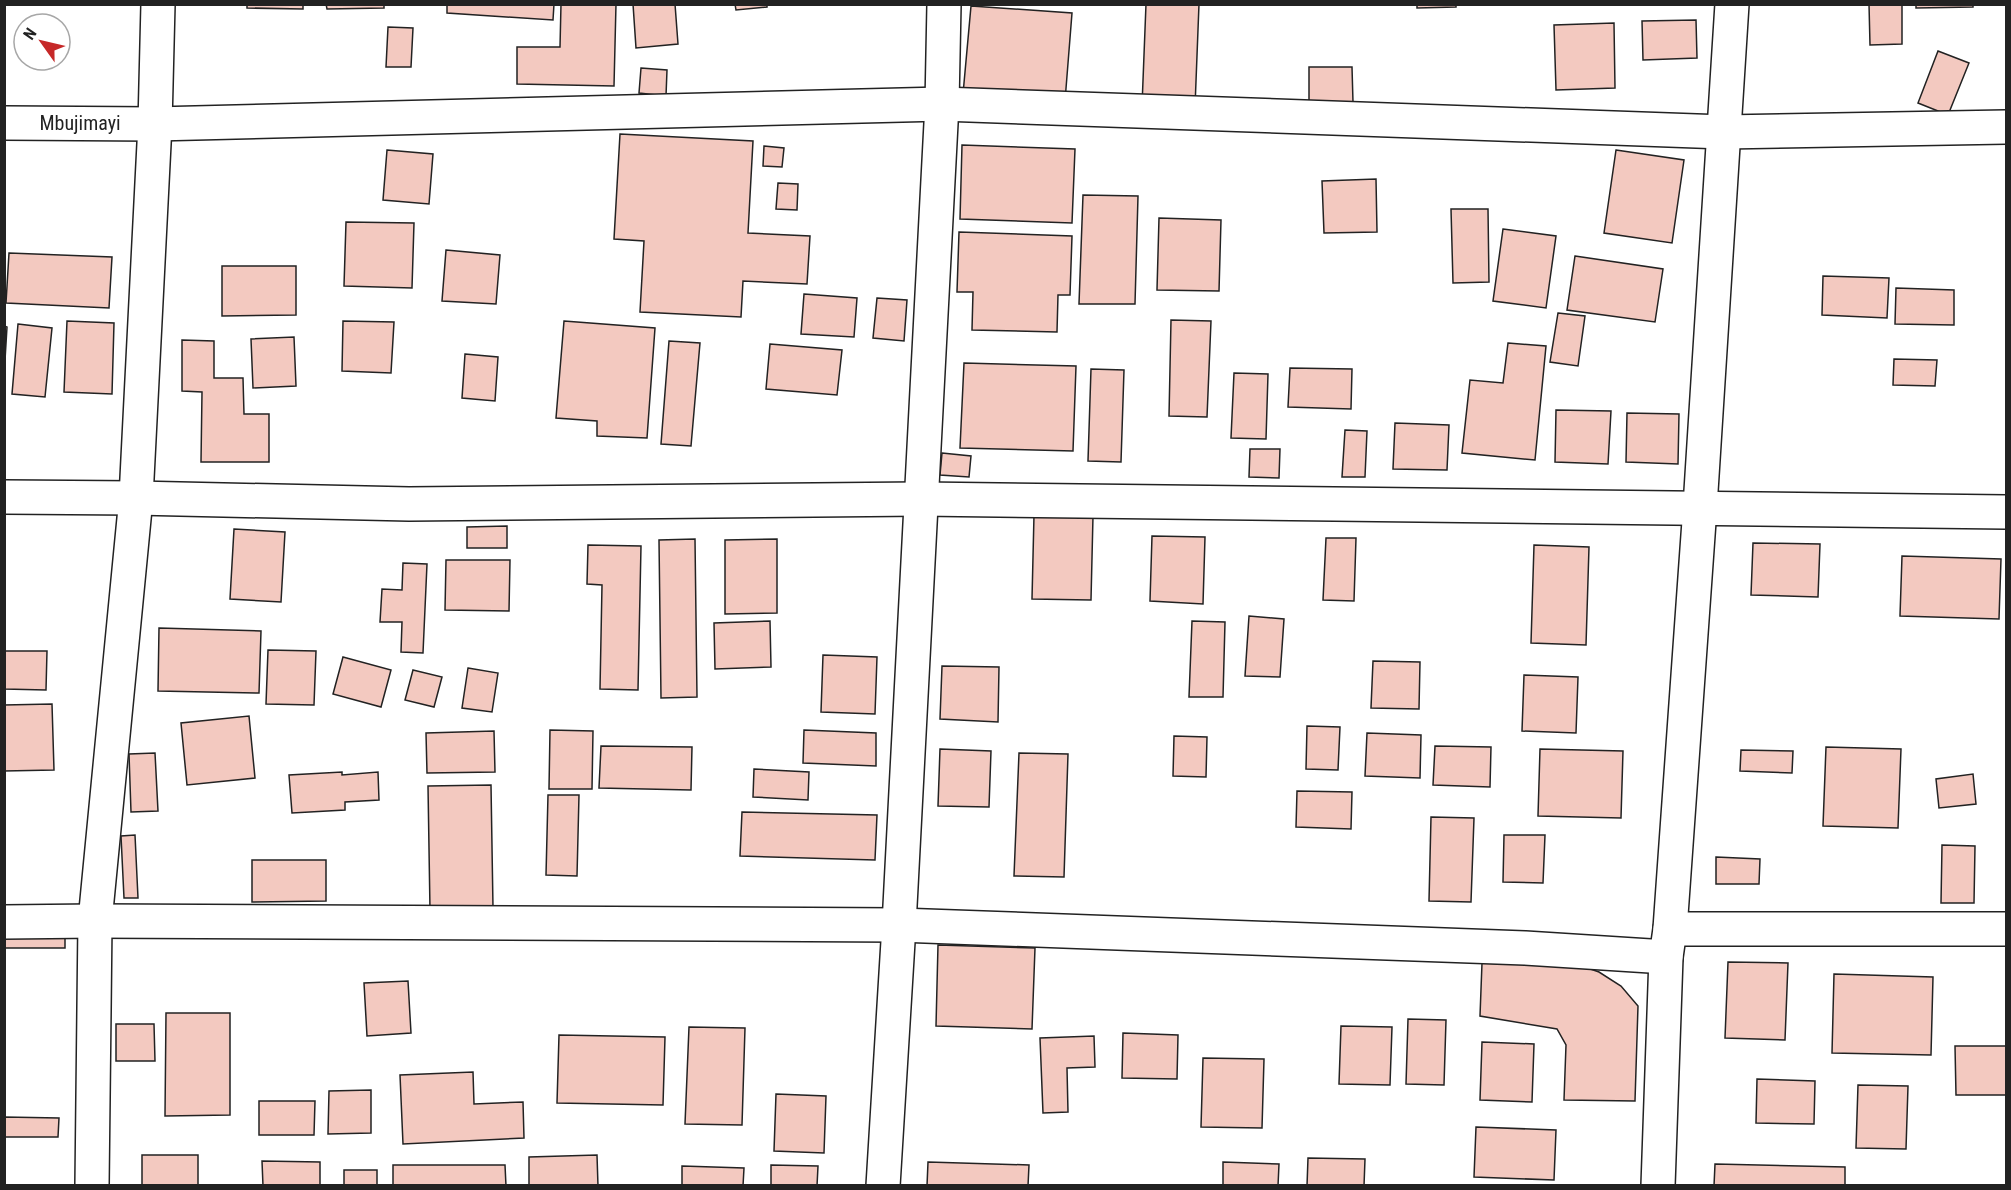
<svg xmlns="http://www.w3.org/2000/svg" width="2011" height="1190" viewBox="0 0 2011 1190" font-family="'Roboto Condensed',sans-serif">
  <rect width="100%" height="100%" fill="#fff"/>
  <!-- building -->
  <g fill="#f3c9c0" stroke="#222" stroke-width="1.5">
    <path d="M247,4H303V9L247,8Z"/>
    <path d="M326,4H384V8L327,9Z"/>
    <path d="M447,4H554L553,20L447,13Z"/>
    <path d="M561,4H616L614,86L517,84V47H560Z"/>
    <path d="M633,4H675L678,44L636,48Z"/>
    <path d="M735,4H767V7L736,10Z"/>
    <path d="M1146,4H1199L1195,107L1142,106Z"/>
    <path d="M1417,4H1456V7L1417,8Z"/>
    <path d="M1869,4H1902V44L1870,45Z"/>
    <path d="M1916,4H1973V7L1916,8Z"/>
    <path d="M971,6L1072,13L1065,101L963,94Z"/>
    <path d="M1696,20L1697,58L1643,60L1642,21Z"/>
    <path d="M1614,23L1615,88L1556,90L1554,25Z"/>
    <path d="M388,27L413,28L411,67H386Z"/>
    <path d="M1938,51L1969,63L1948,115L1918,103Z"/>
    <path d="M1309,67H1352L1353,102L1309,103Z"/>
    <path d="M641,68L667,70L666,96L639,93Z"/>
    <path d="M620,134L753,141L748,233L810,236L807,284L743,281L741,317L640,312L644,241L614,239Z"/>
    <path d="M962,145L1075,149L1072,223L960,219Z"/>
    <path d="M764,146L784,148L782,167L763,166Z"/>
    <path d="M387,150L433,154L429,204L383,200Z"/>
    <path d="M1616,150L1684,160L1672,243L1604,233Z"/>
    <path d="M1376,179L1377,232L1324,233L1322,181Z"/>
    <path d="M778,183L798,184L797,210L776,209Z"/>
    <path d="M1083,195L1138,196L1135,304H1079Z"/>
    <path d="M1451,209H1488L1489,282L1453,283Z"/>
    <path d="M1159,218L1221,220L1219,291L1157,290Z"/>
    <path d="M346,222L414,223L412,288L344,286Z"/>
    <path d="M1503,229L1556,236L1546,308L1493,301Z"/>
    <path d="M959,232L1072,236L1070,295H1058L1057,332L972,330L973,292H957Z"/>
    <path d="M446,250L500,255L496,304L442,301Z"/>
    <path d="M9,253L112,257L109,308L6,303Z"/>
    <path d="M1575,256L1663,269L1655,322L1567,310Z"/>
    <path d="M222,266H296V315L222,316Z"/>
    <path d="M1823,276L1889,278L1887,318L1822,315Z"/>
    <path d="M1896,288L1954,290V325L1895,324Z"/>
    <path d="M804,294L857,298L854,337L801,334Z"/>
    <path d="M877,298L907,300L904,341L873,338Z"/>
    <path d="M1558,313L1585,316L1578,366L1550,362Z"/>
    <path d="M1171,320L1211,321L1207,417L1169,416Z"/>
    <path d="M67,321L114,323L112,394L64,392Z"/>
    <path d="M343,321L394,322L391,373L342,371Z"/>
    <path d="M564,321L655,328L647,438L597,436V421L556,418Z"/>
    <path d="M18,324L52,328L45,397L12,394Z"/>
    <path d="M4,326L7,327L4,377Z"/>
    <path d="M294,337L296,386L253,388L251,339Z"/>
    <path d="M182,340L214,341V378H243L244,414H269V462H201L202,392L182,391Z"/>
    <path d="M669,341L700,343L691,446L661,444Z"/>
    <path d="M1508,343L1546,346L1535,460L1462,453L1470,380L1503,383Z"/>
    <path d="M770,344L842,350L837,395L766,389Z"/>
    <path d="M465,354L498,357L495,401L462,398Z"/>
    <path d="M1894,359L1937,360L1935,386L1893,385Z"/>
    <path d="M964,363L1076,366L1073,451L960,448Z"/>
    <path d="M1290,368L1352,369L1351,409L1288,407Z"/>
    <path d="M1091,369L1124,370L1121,462L1088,461Z"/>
    <path d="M1234,373L1268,374L1266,439L1231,438Z"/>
    <path d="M1556,410L1611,411L1608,464L1555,462Z"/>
    <path d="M1627,413L1679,414L1678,464L1626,462Z"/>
    <path d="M1395,423L1449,425L1447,470L1393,469Z"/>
    <path d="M1345,430L1367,431L1365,477H1342Z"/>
    <path d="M1250,449H1280L1279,478L1249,477Z"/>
    <path d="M942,453L971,456L969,477L940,475Z"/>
    <path d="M1034,515L1093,516L1091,600L1032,599Z"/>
    <path d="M507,526V548H467V527Z"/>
    <path d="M234,529L285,532L281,602L230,599Z"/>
    <path d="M1152,536L1205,537L1203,604L1150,601Z"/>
    <path d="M1326,538H1356L1354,601L1323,600Z"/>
    <path d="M695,539L697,697L661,698L659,540Z"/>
    <path d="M777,539V613L725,614V540Z"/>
    <path d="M1753,543L1820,544L1818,597L1751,595Z"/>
    <path d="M588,545L641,546L638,690L600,689L602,585L587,584Z"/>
    <path d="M1534,545L1589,547L1586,645L1531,643Z"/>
    <path d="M1902,556L2001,559L1999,619L1900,616Z"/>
    <path d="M446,560H510L509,611L445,610Z"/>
    <path d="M403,563L427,564L423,653L401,652L402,622H380L382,589L402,590Z"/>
    <path d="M1249,616L1284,619L1280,677L1245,676Z"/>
    <path d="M770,621L771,667L715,669L714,623Z"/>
    <path d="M1192,621L1225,622L1223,697H1189Z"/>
    <path d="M159,628L261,631L259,693L158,691Z"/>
    <path d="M268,650L316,651L314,705L266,704Z"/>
    <path d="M4,651H47L46,690L4,689Z"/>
    <path d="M823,655L877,657L875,714L821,712Z"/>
    <path d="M343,657L391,670L381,707L333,694Z"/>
    <path d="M1373,661L1420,662L1419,709L1371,708Z"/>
    <path d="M942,666L999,667L998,722L940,719Z"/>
    <path d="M468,668L498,673L492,712L462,708Z"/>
    <path d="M413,670L442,677L434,707L405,700Z"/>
    <path d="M1524,675L1578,677L1576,733L1522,731Z"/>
    <path d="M52,704L54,770L4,771V705Z"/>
    <path d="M249,716L255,778L187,785L181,723Z"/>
    <path d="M1307,726L1340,727L1338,770L1306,769Z"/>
    <path d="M550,730L593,731L592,789H549Z"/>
    <path d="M804,730L876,733V766L803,763Z"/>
    <path d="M494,731L495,772L427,773L426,733Z"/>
    <path d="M1367,733L1421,735L1420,778L1365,776Z"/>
    <path d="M1174,736L1207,737L1206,777L1173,776Z"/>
    <path d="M601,746L692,747L691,790L599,788Z"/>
    <path d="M1435,746L1491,747L1490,787L1433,785Z"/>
    <path d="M1826,747L1901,749L1898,828L1823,826Z"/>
    <path d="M940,749L991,751L989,807L938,806Z"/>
    <path d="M1540,749L1623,751L1621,818L1538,816Z"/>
    <path d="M1741,750L1793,751L1792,773L1740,771Z"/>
    <path d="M155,753L158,811L131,812L129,754Z"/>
    <path d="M1019,753L1068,754L1064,877L1014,876Z"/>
    <path d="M754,769L809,772L808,800L753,797Z"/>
    <path d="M342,772V775L378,772L379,800L345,802V810L292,813L289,775Z"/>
    <path d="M1973,774L1976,804L1939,808L1936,779Z"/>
    <path d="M491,785L493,908L430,910L428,786Z"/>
    <path d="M1297,791L1352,792L1351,829L1296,827Z"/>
    <path d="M548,795H579L577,876L546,875Z"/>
    <path d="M742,812L877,815L875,860L740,856Z"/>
    <path d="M1431,817L1474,818L1471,902L1429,901Z"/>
    <path d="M135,835L138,898H124L121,836Z"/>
    <path d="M1504,835H1545L1543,883L1503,882Z"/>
    <path d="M1942,845L1975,846L1974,903H1941Z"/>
    <path d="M1716,857L1760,859L1759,884H1716Z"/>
    <path d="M252,860H326V901L252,902Z"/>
    <path d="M65,925V948H4V926Z"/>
    <path d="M938,945L1035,948L1032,1029L936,1026Z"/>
    <path d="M1728,962L1788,963L1785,1040L1725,1038Z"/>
    <path d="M1482,963L1582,966L1599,972L1621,986L1638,1006L1635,1101L1564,1100L1566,1045L1557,1029L1480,1016Z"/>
    <path d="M1834,974L1933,977L1931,1055L1832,1053Z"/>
    <path d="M408,981L411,1033L367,1036L364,983Z"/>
    <path d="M166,1013H230V1115L165,1116Z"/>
    <path d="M1408,1019L1446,1020L1444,1085L1406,1084Z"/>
    <path d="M116,1024H154L155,1061H116Z"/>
    <path d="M1341,1026L1392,1027L1390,1085L1339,1084Z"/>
    <path d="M689,1027L745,1028L742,1125L685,1124Z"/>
    <path d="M1123,1033L1178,1035L1177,1079L1122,1078Z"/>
    <path d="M559,1035L665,1037L663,1105L557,1103Z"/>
    <path d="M1094,1036L1095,1067L1067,1068L1068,1112L1043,1113L1040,1038Z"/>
    <path d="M1482,1042L1534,1044L1532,1102L1480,1100Z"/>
    <path d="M1955,1046H2006V1095H1956Z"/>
    <path d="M1203,1058L1264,1059L1262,1128L1201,1127Z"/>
    <path d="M473,1072L474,1104L523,1102L524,1138L403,1144L400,1075Z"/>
    <path d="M1757,1079L1815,1081L1814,1124L1756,1123Z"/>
    <path d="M1858,1085L1908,1086L1906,1149L1856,1148Z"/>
    <path d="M371,1090V1133L328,1134L329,1091Z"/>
    <path d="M776,1094L826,1096L824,1153L774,1151Z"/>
    <path d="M259,1101H315L314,1135H259Z"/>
    <path d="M4,1117L59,1118L58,1137H4Z"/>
    <path d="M1476,1127L1556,1130L1554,1180L1474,1177Z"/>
    <rect x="142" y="1155" width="56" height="31"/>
    <path d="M597,1155L598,1186H529V1157Z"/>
    <path d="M1308,1158L1365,1159L1364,1186H1307Z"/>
    <path d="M262,1161L320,1162V1186H263Z"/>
    <path d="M928,1162L1029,1165L1028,1186H927Z"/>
    <path d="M1223,1162L1279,1164L1278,1186H1223Z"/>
    <path d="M1715,1164L1845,1167V1186H1714Z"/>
    <path d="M393,1165H505L506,1186H393Z"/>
    <path d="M771,1165L818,1166L817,1186H771Z"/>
    <path d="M682,1166L744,1168L743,1186H682Z"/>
    <rect x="344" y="1170" width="33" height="16"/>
  </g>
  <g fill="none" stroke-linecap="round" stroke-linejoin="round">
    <defs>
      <g id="minor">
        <path d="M4,123L155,124L942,104L1724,132L2006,127"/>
        <path d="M4,497L136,498L409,504L921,499L2006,512"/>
        <path d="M4,922L95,921L899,925L1525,948L1666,957"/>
        <path d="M1670,929H2006"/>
        <path d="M92,1186L95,921L136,498L155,124L158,4"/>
        <path d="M883,1186L899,925L942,104L944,4"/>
        <path d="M1658,1186L1666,957L1670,929L1700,507L1732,4"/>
      </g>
    </defs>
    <!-- minor casing -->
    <use href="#minor" stroke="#222" stroke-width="36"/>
    <!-- minor -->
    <use href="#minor" stroke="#fff" stroke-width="33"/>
  </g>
  <g text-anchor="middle" stroke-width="4.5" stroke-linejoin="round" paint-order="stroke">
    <!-- street labels -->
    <g font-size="20" fill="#222" stroke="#fff">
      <text x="80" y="130">Mbujimayi</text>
    </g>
  </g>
  <!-- border -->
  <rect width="2011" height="1190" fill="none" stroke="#222222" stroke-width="12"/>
  <!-- north arrow -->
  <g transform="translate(42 42) rotate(304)"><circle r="28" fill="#ffffff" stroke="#a7a7a7" stroke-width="1.5"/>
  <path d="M0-4.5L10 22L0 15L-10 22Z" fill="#c62828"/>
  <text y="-9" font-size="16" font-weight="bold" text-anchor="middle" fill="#222222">N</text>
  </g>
</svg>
